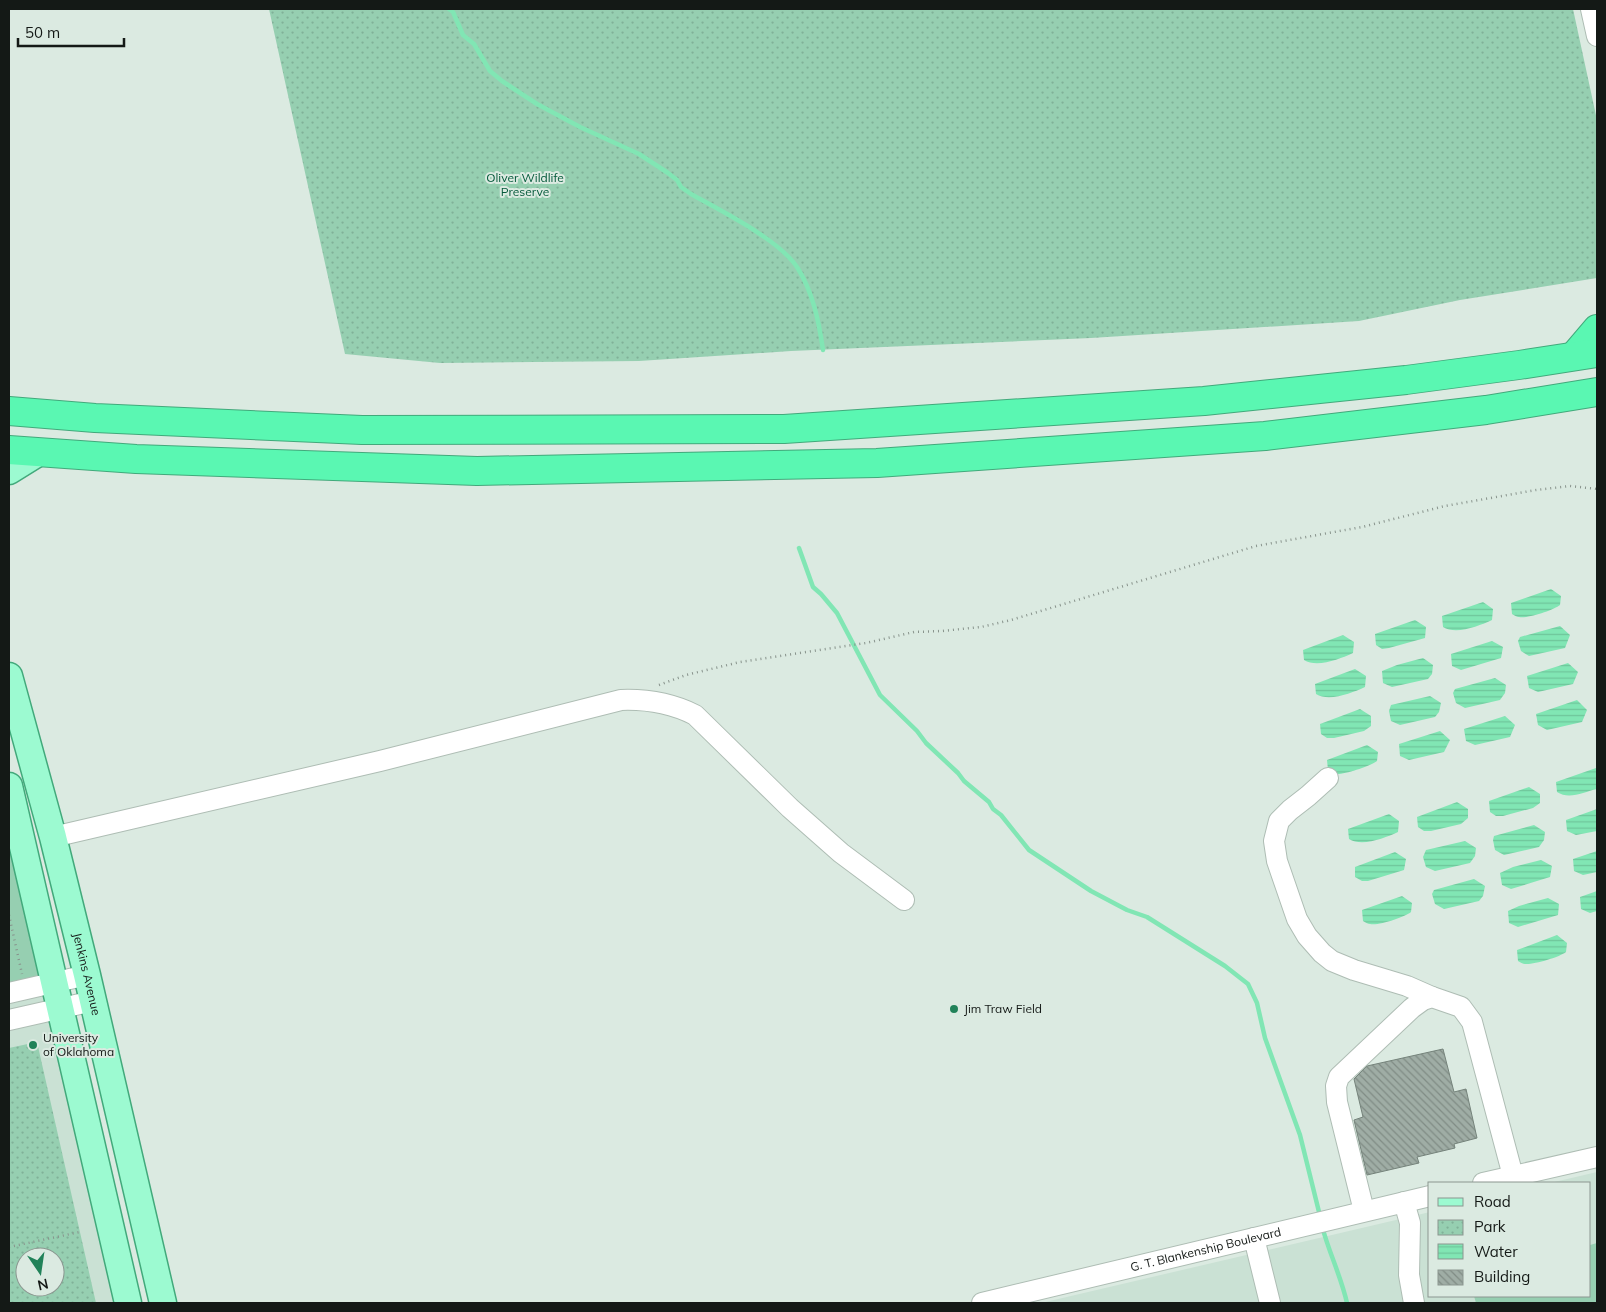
<svg xmlns="http://www.w3.org/2000/svg" width="1606" height="1312" viewBox="0 0 1606 1312" font-family="Mulish,sans-serif">
  <defs>
    <pattern id="park-dots" width="8" height="8" patternUnits="userSpaceOnUse" patternTransform="scale(1.25)"><rect width="8" height="8" fill="#96cfb1"/><path d="M2 2h.1M6 6h.1" fill="none" stroke="#80b198" stroke-width="1.8" stroke-linecap="round"/></pattern>
    <pattern id="water-rules" width="6" height="5" patternUnits="userSpaceOnUse" patternTransform="scale(1.25)"><rect width="6" height="5" fill="#81e6b4"/><path d="M0 2.5h6" fill="none" stroke="#6fc59a"/></pattern>
    <pattern id="building-back-hatch" width="6" height="6" patternUnits="userSpaceOnUse" patternTransform="scale(1.25)"><rect width="6" height="6" fill="#9fada5"/><path d="M-1 5l2 2M0 0l6 6M5-1l2 2" fill="none" stroke="#808c85"/></pattern>
  </defs>
  <rect width="100%" height="100%" fill="#dbeae1"/>
  <!-- built -->
  <g fill="#cae1d4" fill-rule="evenodd">
    <path d="M9,833L118,1303H9ZM25,1257H55V1287H25Z"/>
    <path d="M1597,1172V1303H1041L1430,1212V1296H1590V1183H1550Z"/>
  </g>
  <!-- grass -->
  <g fill="#96cfb1">
    <path d="M9,828L44,977L9,984Z"/>
    <path d="M1597,1243V1303H1476L1474,1296H1590V1245Z"/>
  </g>
  <!-- park -->
  <g fill="url(#park-dots)" fill-rule="evenodd">
    <path d="M269,9H1573L1597,120V278L1460,300L1359,321L1091,338L791,351L639,361L440,363L345,354Z"/>
    <path d="M37,1042L96,1303H9V1048ZM25,1257H55V1287H25Z"/>
  </g>
  <!-- water -->
  <g fill="url(#water-rules)">
    <path d="M1551,589L1561,596L1560,605C1554,610 1527,619 1519,617C1517,617 1514,615 1512,614L1511,603Z"/>
    <path d="M1483,602L1493,609L1492,620C1479,626 1456,635 1443,627L1442,616Z"/>
    <path d="M1415,620L1426,627L1425,638L1389,648L1382,649L1376,645L1375,634Z"/>
    <path d="M1560,626L1570,635L1565,648L1529,656L1521,651L1518,641L1520,637Z"/>
    <path d="M1343,635L1354,642L1353,653C1340,659 1317,668 1304,660L1303,650Z"/>
    <path d="M1492,641L1503,647L1501,658L1461,670L1452,666L1451,654Z"/>
    <path d="M1423,658L1433,665L1432,674L1428,679L1392,687L1383,683L1382,671L1397,665Z"/>
    <path d="M1568,663L1578,672L1573,684L1538,692L1529,688L1527,676Z"/>
    <path d="M1355,669L1366,676L1365,687C1352,693 1329,702 1316,694L1315,684Z"/>
    <path d="M1495,678L1506,685L1505,693L1500,700L1465,708L1456,703L1453,693L1455,689Z"/>
    <path d="M1430,696L1441,703L1439,712L1435,717L1400,725L1391,721L1389,711L1391,705Z"/>
    <path d="M1577,700L1587,710L1582,722L1547,730L1538,725L1536,714Z"/>
    <path d="M1360,709L1371,716V726L1364,731L1334,738H1327L1321,734L1320,724Z"/>
    <path d="M1505,716L1515,725L1510,737L1475,745L1466,741L1464,729Z"/>
    <path d="M1440,731L1450,740L1444,752L1409,760L1400,756L1399,744Z"/>
    <path d="M1367,745L1378,752L1377,761C1370,766 1344,775 1336,774C1333,773 1330,771 1328,770L1327,760Z"/>
    <path d="M1596,768L1597,789C1584,792 1569,800 1557,792L1556,782Z"/>
    <path d="M1529,787L1540,794V803L1533,808L1503,816H1496L1490,812L1489,801Z"/>
    <path d="M1457,802L1468,809V818L1461,824L1431,831H1424L1418,827L1417,817Z"/>
    <path d="M1597,809V831L1576,835L1567,831L1566,820Z"/>
    <path d="M1389,814L1399,821L1398,832C1385,838 1362,847 1349,839L1348,829Z"/>
    <path d="M1534,825L1545,832L1544,840L1539,847L1504,855L1495,850L1493,840L1494,836Z"/>
    <path d="M1465,841L1476,848L1475,856L1470,863L1435,871L1426,867L1423,857L1426,850Z"/>
    <path d="M1597,851V872L1583,875L1574,871L1573,859Z"/>
    <path d="M1395,852L1406,859L1404,870L1368,881H1362L1355,877V867Z"/>
    <path d="M1541,860L1552,866L1550,877L1511,889L1502,885L1500,873L1513,867Z"/>
    <path d="M1474,879L1485,886L1483,896L1479,901L1444,909L1435,904L1432,894L1434,890Z"/>
    <path d="M1597,891V911L1590,913L1581,909L1580,897Z"/>
    <path d="M1402,896L1412,903L1411,912C1405,917 1379,926 1370,924C1368,924 1365,922 1363,921L1362,910Z"/>
    <path d="M1548,898L1559,904L1558,915L1518,927L1509,923L1508,911L1519,906Z"/>
    <path d="M1557,935L1567,943L1566,952C1560,957 1533,965 1525,964C1523,964 1520,962 1518,961L1517,950Z"/>
  </g>
  <g fill="none" stroke-linecap="round" stroke-linejoin="round">
    <!-- stream -->
    <g stroke="#81e6b4" stroke-width="4.5">
      <path d="M449,9L453,12L463,35L474,44L490,71L502,81L537,104L580,127L639,154L668,173L677,180L681,187L691,194C721,211 778,239 797,267C813,292 819,322 823,350"/>
      <path d="M799,548L813,587L821,594L837,613L880,695L917,731L926,743L958,773L964,781L989,802L993,809L1001,815L1029,850L1091,891L1127,910L1147,917L1225,966L1248,984L1257,1003L1265,1038L1300,1135L1320,1216"/>
      <path d="M1322,1226C1329,1253 1341,1276 1347,1303"/>
    </g>
  </g>
  <!-- building -->
  <path fill="url(#building-back-hatch)" stroke="#75837b" d="M1443,1049L1454,1092L1466,1089L1477,1138L1454,1144L1455,1148L1417,1157L1419,1163L1367,1175L1354,1120L1363,1117L1354,1079L1367,1066Z"/>
  <g fill="none" stroke-linecap="round" stroke-linejoin="round">
    <defs>
      <g id="minor">
        <path d="M1591,9L1597,36"/>
        <path d="M1328,778L1308,796L1290,810L1279,821L1274,841L1277,861L1297,919L1307,936L1322,953L1332,961L1354,970L1407,986L1432,997"/>
        <path d="M53,837L380,761L621,700C648,699 671,703 695,715L790,808L841,853L904,900"/>
        <path d="M9,993L87,975"/>
        <path d="M9,1020L93,1001"/>
        <path d="M1483,1183L1597,1157"/>
        <path d="M1404,1202L1410,1223L1409,1275L1414,1303"/>
        <path d="M1364,1211L1337,1102L1336,1086L1339,1077L1412,1008L1423,1000L1432,997L1461,1007L1472,1022L1513,1176"/>
        <path d="M1254,1238L1270,1303"/>
        <path id="s1" d="M982,1303L1430,1196"/>
      </g>
      <g id="major">
        <path d="M9,471L38,453"/>
        <path id="s2" d="M9,676L53,837L87,975L163,1303"/>
        <path d="M9,786L128,1303"/>
      </g>
      <g id="highway">
        <path d="M1574,356L1597,329"/>
        <path d="M9,411L95,418L362,430L784,429L1204,401L1406,380L1519,365L1597,353"/>
        <path d="M9,450L136,459L477,471L877,463L1265,436L1486,410L1597,392"/>
      </g>
    </defs>
    <!-- minor casing -->
    <use href="#minor" stroke="#aebdb4" stroke-width="22"/>
    <!-- major casing -->
    <use href="#major" stroke="#42a97b" stroke-width="29"/>
    <!-- highway casing -->
    <use href="#highway" stroke="#42a97b" stroke-width="30"/>
    <!-- path -->
    <g stroke="#88938c" stroke-width="2.5" stroke-dasharray="1 4" stroke-linecap="butt">
      <path d="M659,685L686,675L740,662L866,643L914,632L942,631L981,627L1011,620L1256,546L1362,527L1445,506L1536,490L1570,486L1597,489"/>
      <path d="M9,915L22,974"/>
      <path d="M9,1247L80,1232"/>
    </g>
    <!-- minor -->
    <use href="#minor" stroke="#fff" stroke-width="20"/>
    <!-- major -->
    <use href="#major" stroke="#9cfad1" stroke-width="26"/>
    <!-- highway -->
    <use href="#highway" stroke="#5af7b2" stroke-width="28"/>
  </g>
  <!-- markers -->
  <g fill="#218259" stroke="#dbeae1" stroke-width="2">
    <circle cx="954" cy="1009" r="5"/>
    <circle cx="33" cy="1045" r="5"/>
  </g>
  <g text-anchor="middle" stroke-width="4" stroke-linejoin="round" paint-order="stroke">
    <!-- park labels -->
    <g font-size="12" fill="#04593a" stroke="#dbeae1">
      <text x="525" y="182">Oliver Wildlife<tspan x="525" dy="14">Preserve</tspan></text>
    </g>
    <!-- street labels -->
    <g font-size="12" fill="#141916" stroke="#dbeae1">
      <text dy="4" stroke="none"><textPath href="#s2" startOffset="308">Jenkins Avenue</textPath></text>
      <text dy="4" stroke="none"><textPath href="#s1" startOffset="230">G. T. Blankenship Boulevard</textPath></text>
    </g>
    <!-- poi labels -->
    <g font-size="12" fill="#141916" stroke="#dbeae1" text-anchor="start">
      <text x="964" y="1013">Jim Traw Field</text>
      <text x="43" y="1042">University<tspan x="43" dy="14">of Oklahoma</tspan></text>
    </g>
  </g>
  <!-- border -->
  <rect width="1606" height="1312" fill="none" stroke="#141916" stroke-width="20"/>
  <!-- legend -->
  <rect x="1428" y="1182" width="162" height="115" fill="#dbeae1" stroke="#8b9690"/>
  <rect x="1438" y="1198" width="25" height="8" fill="#9cfad1" stroke="#8b9690"/>
  <text x="1474" y="1207" font-size="15" fill="#141916">Road</text>
  <rect x="1438" y="1220" width="25" height="15" fill="url(#park-dots)" stroke="#8b9690"/>
  <text x="1474" y="1232" font-size="15" fill="#141916">Park</text>
  <rect x="1438" y="1244" width="25" height="15" fill="url(#water-rules)" stroke="#8b9690"/>
  <text x="1474" y="1257" font-size="15" fill="#141916">Water</text>
  <rect x="1438" y="1270" width="25" height="15" fill="url(#building-back-hatch)" stroke="#8b9690"/>
  <text x="1474" y="1282" font-size="15" fill="#141916">Building</text>
  <!-- north arrow -->
  <g transform="translate(40 1272) rotate(167)"><circle r="24" fill="#dbeae1" stroke="#8b9690"/>
  <path d="M0-4L9 19L0 12L-9 19Z" fill="#218259"/>
  <text y="-8" font-size="14" font-weight="bold" text-anchor="middle" fill="#141916">N</text>
  </g>
  <!-- scale -->
  <path d="M18 38v8h106v-8" fill="none" stroke="#141916" stroke-width="2.5"/>
  <text x="25" y="38" font-size="15" fill="#141916" stroke="#dbeae1" stroke-width="4" paint-order="stroke">50 m</text>
</svg>
